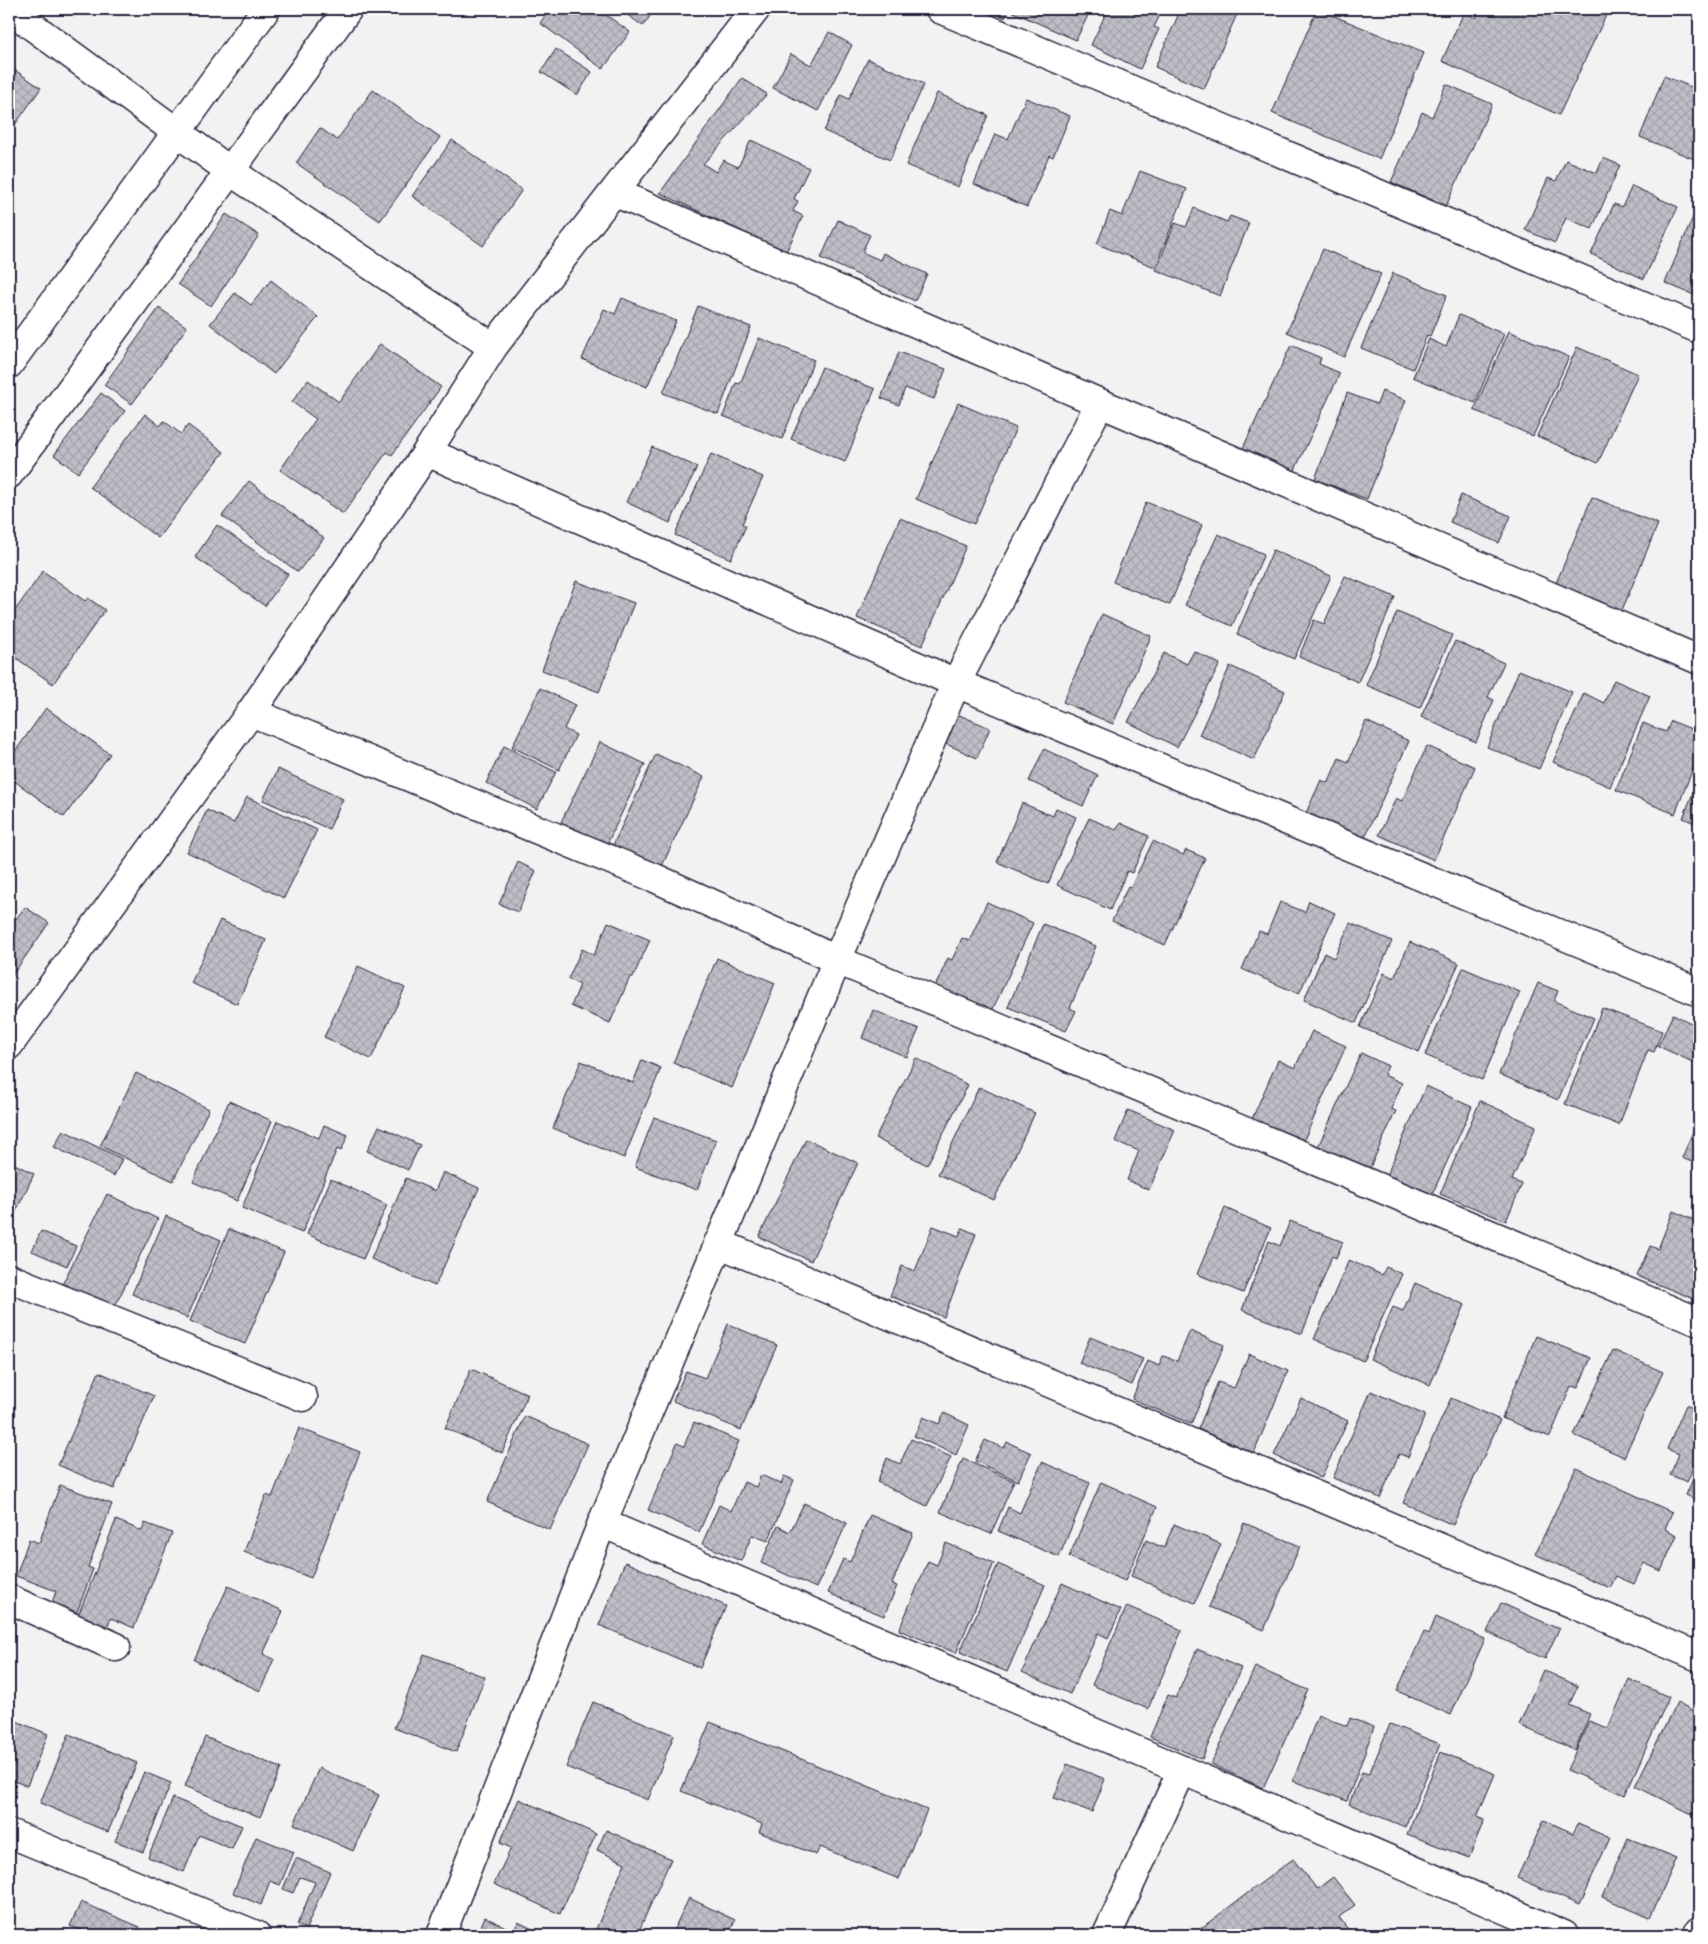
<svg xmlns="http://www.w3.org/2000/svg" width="1708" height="1944" viewBox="0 0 1708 1944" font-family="Caveat,sans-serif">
  <defs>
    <pattern id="building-cross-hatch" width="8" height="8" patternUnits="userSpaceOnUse" patternTransform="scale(1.25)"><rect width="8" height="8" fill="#bebec6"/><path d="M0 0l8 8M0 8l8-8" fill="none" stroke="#a3a3ab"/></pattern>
  </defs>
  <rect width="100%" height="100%" fill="#f2f2f3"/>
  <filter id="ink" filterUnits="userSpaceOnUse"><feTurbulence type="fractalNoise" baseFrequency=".02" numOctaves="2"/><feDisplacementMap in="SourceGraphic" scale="10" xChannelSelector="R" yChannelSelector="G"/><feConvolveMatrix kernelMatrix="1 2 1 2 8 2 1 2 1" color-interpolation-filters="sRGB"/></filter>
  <g filter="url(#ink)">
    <!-- building -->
    <g fill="url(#building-cross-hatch)" stroke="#22223b">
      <path d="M550,9H598L630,32L603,69L540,23Z"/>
      <path d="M619,9H655L643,26Z"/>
      <path d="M984,9H1009L1005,18Z"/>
      <path d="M1014,9H1091L1076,40L1013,12Z"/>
      <path d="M1108,9H1163L1154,27L1159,29L1140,69L1091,45Z"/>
      <path d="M1181,9H1200L1210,13L1212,9H1225L1237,14L1204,89L1155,67Z"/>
      <path d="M1317,9L1424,53L1379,159L1272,113Z"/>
      <path d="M1481,9H1609L1559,115L1442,61L1464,12L1476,18Z"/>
      <path d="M829,32L852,45L818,111L773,88L791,54L811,65Z"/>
      <path d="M556,49L592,72L577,95L541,72Z"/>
      <path d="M868,59L924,84L890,160L824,131L841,95L849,99Z"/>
      <path d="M9,66L41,88L12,129L9,127Z"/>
      <path d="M1664,76L1699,90V145L1694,159L1640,137Z"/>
      <path d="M742,78L767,94L703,164L716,172L723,160L738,167L751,140L809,168L794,199L798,201L793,211L803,216L786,252L660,193Z"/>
      <path d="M1446,84L1492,104L1446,206L1391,182L1422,112L1432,117Z"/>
      <path d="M373,90L440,137L380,221L296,163L320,128L337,140Z"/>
      <path d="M937,93L988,115L958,187L906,165Z"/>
      <path d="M1026,98L1070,116L1053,157L1049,155L1027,207L974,184L995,134L1008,139Z"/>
      <path d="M452,140L522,190L483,246L412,196Z"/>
      <path d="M1603,158L1620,165L1592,229L1566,218L1555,243L1525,230L1548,178L1556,181L1566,160L1597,173Z"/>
      <path d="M1140,171L1187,189L1155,267L1097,244L1110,211L1122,216Z"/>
      <path d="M1632,186L1678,207L1644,279L1591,254L1614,204L1622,207Z"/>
      <path d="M1699,203V297L1665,283Z"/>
      <path d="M1194,208L1227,222L1230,216L1249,223L1220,296L1156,270L1175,223L1186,227Z"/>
      <path d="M226,214L259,235L211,306L178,284Z"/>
      <path d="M838,220L870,235L862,252L880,260L883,253L927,274L915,301L821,258Z"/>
      <path d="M1323,249L1381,274L1344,357L1287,332Z"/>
      <path d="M1393,273L1447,295L1430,336L1427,335L1413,369L1361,348Z"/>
      <path d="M271,280L318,317L274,374L210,324L235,293L251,305Z"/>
      <path d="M622,298L676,321L647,387L582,359L604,309L615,314Z"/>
      <path d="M698,306L751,327L718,414L663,393Z"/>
      <path d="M159,308L187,327L132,404L104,385Z"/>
      <path d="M1459,315L1504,334L1475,403L1413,377L1429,339L1446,347Z"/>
      <path d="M1509,331L1569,357L1533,436L1474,410Z"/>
      <path d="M759,338L814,360L782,439L723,416L736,383L740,384Z"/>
      <path d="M380,344L441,387L392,455L387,452L343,514L280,470L316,419L292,402L308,380L339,402Z"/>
      <path d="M1291,345L1321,358L1319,364L1340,373L1294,472L1243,448Z"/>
      <path d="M1577,347L1638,374L1598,463L1537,436Z"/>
      <path d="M899,352L946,369L934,399L905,388L899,405L881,398Z"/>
      <path d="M822,367L875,389L845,462L791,439Z"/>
      <path d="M1382,391L1406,400L1367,499L1315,479L1347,393L1377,404Z"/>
      <path d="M101,393L125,411L78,473L54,455Z"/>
      <path d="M958,403L1016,428L974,524L916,499Z"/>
      <path d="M145,414L160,426L164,421L181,434L188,425L224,452L158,538L90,487Z"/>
      <path d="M652,447L697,467L670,523L626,502Z"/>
      <path d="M711,454L763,477L742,524L746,526L731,559L675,535Z"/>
      <path d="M249,481L324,538L298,572L222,516Z"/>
      <path d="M1461,495L1511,516L1499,543L1450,522Z"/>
      <path d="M1592,497L1658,524L1620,615L1554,588Z"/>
      <path d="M1146,502L1202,525L1170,605L1113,582Z"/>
      <path d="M900,518L966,546L922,646L857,618Z"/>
      <path d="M217,525L288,574L265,606L195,557Z"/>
      <path d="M1218,534L1264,554L1232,626L1185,605Z"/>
      <path d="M1273,550L1331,576L1294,659L1237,634Z"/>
      <path d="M43,571L85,601L88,598L105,610L53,684L9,653V619Z"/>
      <path d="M1345,576L1395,597L1358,682L1299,657L1314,620L1324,624Z"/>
      <path d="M576,581L634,603L599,692L542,670Z"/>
      <path d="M1397,612L1452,635L1420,708L1366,685Z"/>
      <path d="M1102,614L1151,636L1113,724L1063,702Z"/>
      <path d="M1455,641L1504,663L1488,697L1494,700L1476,742L1421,717Z"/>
      <path d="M1194,651L1220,664L1177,747L1128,722L1164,653L1187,664Z"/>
      <path d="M1230,666L1285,691L1254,760L1199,735Z"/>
      <path d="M1519,670L1572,692L1539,769L1487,747Z"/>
      <path d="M1614,680L1650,696L1610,787L1553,762L1584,693L1604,703Z"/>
      <path d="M540,688L575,705L564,729L576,735L559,770L512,747Z"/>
      <path d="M46,708L110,754L64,817L9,777V760Z"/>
      <path d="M957,714L990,728L977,758L944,743Z"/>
      <path d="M1366,721L1409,741L1364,839L1306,813L1321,780L1328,783L1339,758L1348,762Z"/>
      <path d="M1671,721L1699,732V753L1675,814L1616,790L1643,723L1666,732Z"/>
      <path d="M600,742L645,764L607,844L561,822Z"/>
      <path d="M504,746L556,772L537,809L486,783Z"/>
      <path d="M1427,746L1475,767L1434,860L1379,835L1396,798L1402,801Z"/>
      <path d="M1044,749L1098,775L1083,806L1029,781Z"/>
      <path d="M656,754L704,777L661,868L613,845Z"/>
      <path d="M278,769L343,799L329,829L263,800Z"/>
      <path d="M1699,778V825L1683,818Z"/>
      <path d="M247,797L317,830L284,898L187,852L207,810L234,823Z"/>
      <path d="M1022,803L1053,816L1056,808L1076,817L1048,884L997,862Z"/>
      <path d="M1089,818L1116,830L1120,823L1149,836L1132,873L1127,871L1110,910L1057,885Z"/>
      <path d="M1153,841L1183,855L1186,850L1205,858L1165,945L1112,921L1128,886L1131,887Z"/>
      <path d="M518,862L536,871L518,912L499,904Z"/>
      <path d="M1309,901L1335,913L1299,994L1242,969L1259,931L1267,934L1280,902L1305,912Z"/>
      <path d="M987,902L1033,923L991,1013L935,987L948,958L952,960L962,938L969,941Z"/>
      <path d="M25,907L49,923L9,980V914L16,919Z"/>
      <path d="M220,920L266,940L237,1004L191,983Z"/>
      <path d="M608,922L650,940L633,977H630L610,1023L571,1006L580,985L568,979L582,949L594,955Z"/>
      <path d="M1350,923L1392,941L1356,1023L1304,1000L1324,953L1334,958Z"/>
      <path d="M1043,924L1096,946L1070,1008L1076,1011L1066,1031L1008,1007Z"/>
      <path d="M1410,942L1459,963L1419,1052L1360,1027L1384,973L1394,978Z"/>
      <path d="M717,958L775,983L732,1088L673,1063Z"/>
      <path d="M358,966L405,988L371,1059L324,1037Z"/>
      <path d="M1463,968L1520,992L1482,1080L1425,1055Z"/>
      <path d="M1538,983L1558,991L1554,1001L1594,1018L1558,1100L1499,1074Z"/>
      <path d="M1602,1008L1662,1031L1654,1052L1648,1050L1619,1125L1565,1104Z"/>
      <path d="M873,1010L919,1029L907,1057L862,1038Z"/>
      <path d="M1673,1014L1699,1027V1065L1658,1046Z"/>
      <path d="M1312,1031L1346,1046L1303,1142L1252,1119L1278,1060L1295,1068Z"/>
      <path d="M1361,1053L1388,1066L1384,1075L1402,1083L1391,1109L1396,1111L1367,1174L1316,1151Z"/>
      <path d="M916,1058L968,1085L927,1165L875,1138Z"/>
      <path d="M642,1060L661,1068L624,1158L553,1128L581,1061L633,1083Z"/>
      <path d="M136,1073L209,1109L173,1181L100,1146Z"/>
      <path d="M1426,1086L1472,1107L1430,1199L1385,1179Z"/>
      <path d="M979,1087L1035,1113L994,1200L938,1174Z"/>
      <path d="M229,1101L272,1121L237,1201L193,1182Z"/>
      <path d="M1480,1101L1536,1126L1512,1180L1522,1184L1506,1221L1440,1194Z"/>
      <path d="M1128,1110L1175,1130L1149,1190L1127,1180L1139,1151L1115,1141Z"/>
      <path d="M654,1117L716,1140L697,1190L635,1167Z"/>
      <path d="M277,1121L319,1138L324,1125L348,1135L341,1151L337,1149L302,1233L242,1208Z"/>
      <path d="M1696,1124L1699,1125V1165L1682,1158Z"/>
      <path d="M379,1126L420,1145L408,1170L367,1151Z"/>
      <path d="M63,1130L122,1159L114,1176L54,1147Z"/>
      <path d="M806,1139L858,1163L811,1261L759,1237Z"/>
      <path d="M9,1161L34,1174L9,1226Z"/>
      <path d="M443,1172L479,1188L435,1286L371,1259L406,1178L435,1191Z"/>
      <path d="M331,1179L387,1205L363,1259L307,1234Z"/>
      <path d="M107,1194L158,1219L111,1314L60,1289Z"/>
      <path d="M1225,1208L1271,1228L1243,1293L1197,1274Z"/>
      <path d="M1673,1211L1699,1222V1301L1637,1276L1650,1246L1658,1249Z"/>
      <path d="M166,1216L221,1240L187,1318L132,1294Z"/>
      <path d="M1290,1221L1343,1242L1336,1258L1332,1256L1302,1334L1242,1310L1269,1241L1280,1246Z"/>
      <path d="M933,1226L959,1236L962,1228L976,1234L944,1317L890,1296L902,1266L915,1271Z"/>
      <path d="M229,1229L284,1252L245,1344L190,1321Z"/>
      <path d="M41,1231L76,1246L67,1266L32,1251Z"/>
      <path d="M1349,1260L1382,1275L1386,1267L1402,1274L1363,1361L1314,1339Z"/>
      <path d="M1415,1283L1465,1305L1430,1385L1370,1359L1393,1307L1403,1311Z"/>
      <path d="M728,1324L777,1345L741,1430L673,1401L686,1371L705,1378Z"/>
      <path d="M1190,1331L1224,1345L1191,1424L1132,1399L1148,1361L1159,1366L1163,1356L1177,1361Z"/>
      <path d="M1536,1336L1591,1358L1578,1388L1571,1386L1550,1437L1502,1418Z"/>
      <path d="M1090,1337L1143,1359L1132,1385L1079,1363Z"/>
      <path d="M1613,1350L1663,1372L1624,1457L1574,1435Z"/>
      <path d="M1249,1354L1288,1371L1254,1453L1198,1429L1218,1382L1234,1388Z"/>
      <path d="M471,1369L528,1394L502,1453L445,1428Z"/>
      <path d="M99,1372L154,1396L114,1489L58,1465Z"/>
      <path d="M1371,1391L1425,1415L1408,1457L1399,1454L1380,1498L1333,1478Z"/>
      <path d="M1301,1398L1348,1421L1321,1478L1274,1455Z"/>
      <path d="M1451,1398L1500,1420L1453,1525L1403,1503Z"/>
      <path d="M1686,1405L1699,1411V1453L1687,1482L1670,1475L1679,1454L1667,1449Z"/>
      <path d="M944,1413L969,1425L956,1455L914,1436L923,1417L939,1424Z"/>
      <path d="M525,1416L588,1444L550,1530L487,1502Z"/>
      <path d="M694,1422L739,1441L699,1532L648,1510L677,1443L684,1446Z"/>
      <path d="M299,1428L360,1452L311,1578L244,1552L266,1495L272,1497Z"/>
      <path d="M911,1439L951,1457L927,1506L877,1482L887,1458L900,1464Z"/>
      <path d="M985,1440L1004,1448L1007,1442L1031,1453L1018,1481L975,1461Z"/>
      <path d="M963,1459L1014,1481L991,1534L940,1512Z"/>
      <path d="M1042,1462L1090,1483L1059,1557L998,1531L1008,1507L1020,1513Z"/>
      <path d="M1699,1465V1501L1686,1495Z"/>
      <path d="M1576,1468L1672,1512L1665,1529L1677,1535L1661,1571L1644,1563L1634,1584L1616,1576L1610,1588L1535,1554Z"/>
      <path d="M761,1475L781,1484L784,1476L794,1480L768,1541L752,1535L741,1561L702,1544L719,1505L731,1511L744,1482L756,1487Z"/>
      <path d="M1101,1482L1157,1507L1125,1581L1069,1557Z"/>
      <path d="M60,1485L112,1504L88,1567L93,1569L77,1612L52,1603L56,1591L16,1576L29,1539L39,1543Z"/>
      <path d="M804,1503L847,1523L816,1588L761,1563L778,1526L790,1532Z"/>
      <path d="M870,1515L913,1533L892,1584L897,1586L884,1616L828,1593L843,1559L850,1562Z"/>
      <path d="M116,1520L142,1531L145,1523L172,1533L134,1628L111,1618L106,1629L77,1618Z"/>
      <path d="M1244,1523L1300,1546L1264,1630L1209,1607Z"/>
      <path d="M1174,1524L1221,1544L1195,1603L1131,1576L1146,1540L1164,1548Z"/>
      <path d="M946,1543L994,1563L956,1653L899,1630L928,1561L937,1565Z"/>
      <path d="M625,1562L726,1606L700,1668L599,1625Z"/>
      <path d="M998,1564L1045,1585L1007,1672L960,1652Z"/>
      <path d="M1062,1583L1121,1610L1108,1638L1098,1633L1070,1694L1022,1672Z"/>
      <path d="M228,1586L283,1611L263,1654L274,1659L260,1691L194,1660Z"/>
      <path d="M1501,1603L1559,1629L1545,1659L1487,1632Z"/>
      <path d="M1127,1606L1182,1630L1148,1709L1092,1685Z"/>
      <path d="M1436,1617L1485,1639L1451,1715L1397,1691L1424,1631L1429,1634Z"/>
      <path d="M1197,1649L1241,1668L1202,1759L1150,1737L1168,1695L1176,1698Z"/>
      <path d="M424,1654L485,1677L456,1752L394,1728Z"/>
      <path d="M1255,1667L1308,1690L1263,1788L1211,1764Z"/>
      <path d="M1543,1670L1578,1686L1569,1705L1590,1714L1575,1750L1519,1725Z"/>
      <path d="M1629,1679L1669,1697L1625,1795L1567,1770L1589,1721L1608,1728Z"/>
      <path d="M593,1702L674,1735L648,1800L566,1767Z"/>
      <path d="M1677,1702L1699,1714V1805L1694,1815L1635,1786Z"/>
      <path d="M1318,1715L1347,1726L1350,1718L1374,1727L1347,1801L1293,1781Z"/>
      <path d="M9,1718L48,1734L27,1786L9,1779Z"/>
      <path d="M710,1722L927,1810L899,1879L820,1847L816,1855L759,1832L762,1824L681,1791Z"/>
      <path d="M1390,1724L1440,1744L1405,1827L1349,1804L1362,1772L1369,1774Z"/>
      <path d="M69,1734L137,1763L108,1832L40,1803Z"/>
      <path d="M205,1737L281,1768L260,1817L185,1786Z"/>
      <path d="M1441,1752L1495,1774L1477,1817L1484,1820L1469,1858L1407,1834Z"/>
      <path d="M1067,1764L1105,1779L1092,1812L1054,1798Z"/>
      <path d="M319,1768L379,1795L353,1851L294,1824Z"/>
      <path d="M144,1772L171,1783L143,1852L115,1841Z"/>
      <path d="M173,1798L242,1826L232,1849L199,1835L184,1872L148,1857Z"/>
      <path d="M519,1799L596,1834L560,1914L494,1884L511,1848L500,1843Z"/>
      <path d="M1544,1820L1573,1833L1578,1824L1610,1838L1579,1905L1517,1878Z"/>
      <path d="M606,1830L671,1859L637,1935H609L596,1929L625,1863L597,1850Z"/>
      <path d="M256,1837L294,1852L280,1885L270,1881L261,1905L233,1893Z"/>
      <path d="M1628,1838L1677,1858L1650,1918L1602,1897Z"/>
      <path d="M296,1858L330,1872L306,1929L297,1925L315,1882L300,1877L293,1893L283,1889Z"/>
      <path d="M1293,1859L1317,1889L1333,1877L1355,1905L1339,1917L1352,1935H1192Z"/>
      <path d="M689,1898L735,1920L728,1935H671Z"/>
      <path d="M81,1902L140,1927L137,1935H93L70,1926Z"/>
      <path d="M485,1917L514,1931L518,1922L543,1934V1935H477Z"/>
      <path d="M9,1926L14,1928L12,1935H9Z"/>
    </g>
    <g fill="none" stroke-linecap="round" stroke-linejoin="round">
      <defs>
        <g id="minor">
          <path d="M9,9L230,171L493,347"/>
          <path d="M940,9L1699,329"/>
          <path d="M614,192L1100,403L1699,660"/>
          <path d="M9,364L266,9"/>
          <path d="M427,452L956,683L1699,992"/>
          <path d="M9,474L348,9"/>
          <path d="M251,712L655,878L837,960L1699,1322"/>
          <path d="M9,1045L251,712L427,452L493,347L756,9"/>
          <path d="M718,1243L1699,1657"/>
          <path d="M9,1278L303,1397"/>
          <path d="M602,1523L1182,1770L1564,1935"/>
          <path d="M9,1599L116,1647"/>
          <path d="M9,1833L256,1935"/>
          <path d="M441,1935L602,1523L837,960L956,683L1100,403"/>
          <path d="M1107,1935L1182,1770"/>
          <path d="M1698,1935L1699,1931"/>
        </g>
      </defs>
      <!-- minor casing -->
      <use href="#minor" stroke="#22223b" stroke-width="31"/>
      <!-- minor -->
      <use href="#minor" stroke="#fff" stroke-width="28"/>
    </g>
  </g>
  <!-- margin -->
  <rect width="1708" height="1944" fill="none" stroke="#fff" stroke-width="30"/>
  <rect x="15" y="15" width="1678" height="1914" fill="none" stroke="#22223b" stroke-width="2" filter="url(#ink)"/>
</svg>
